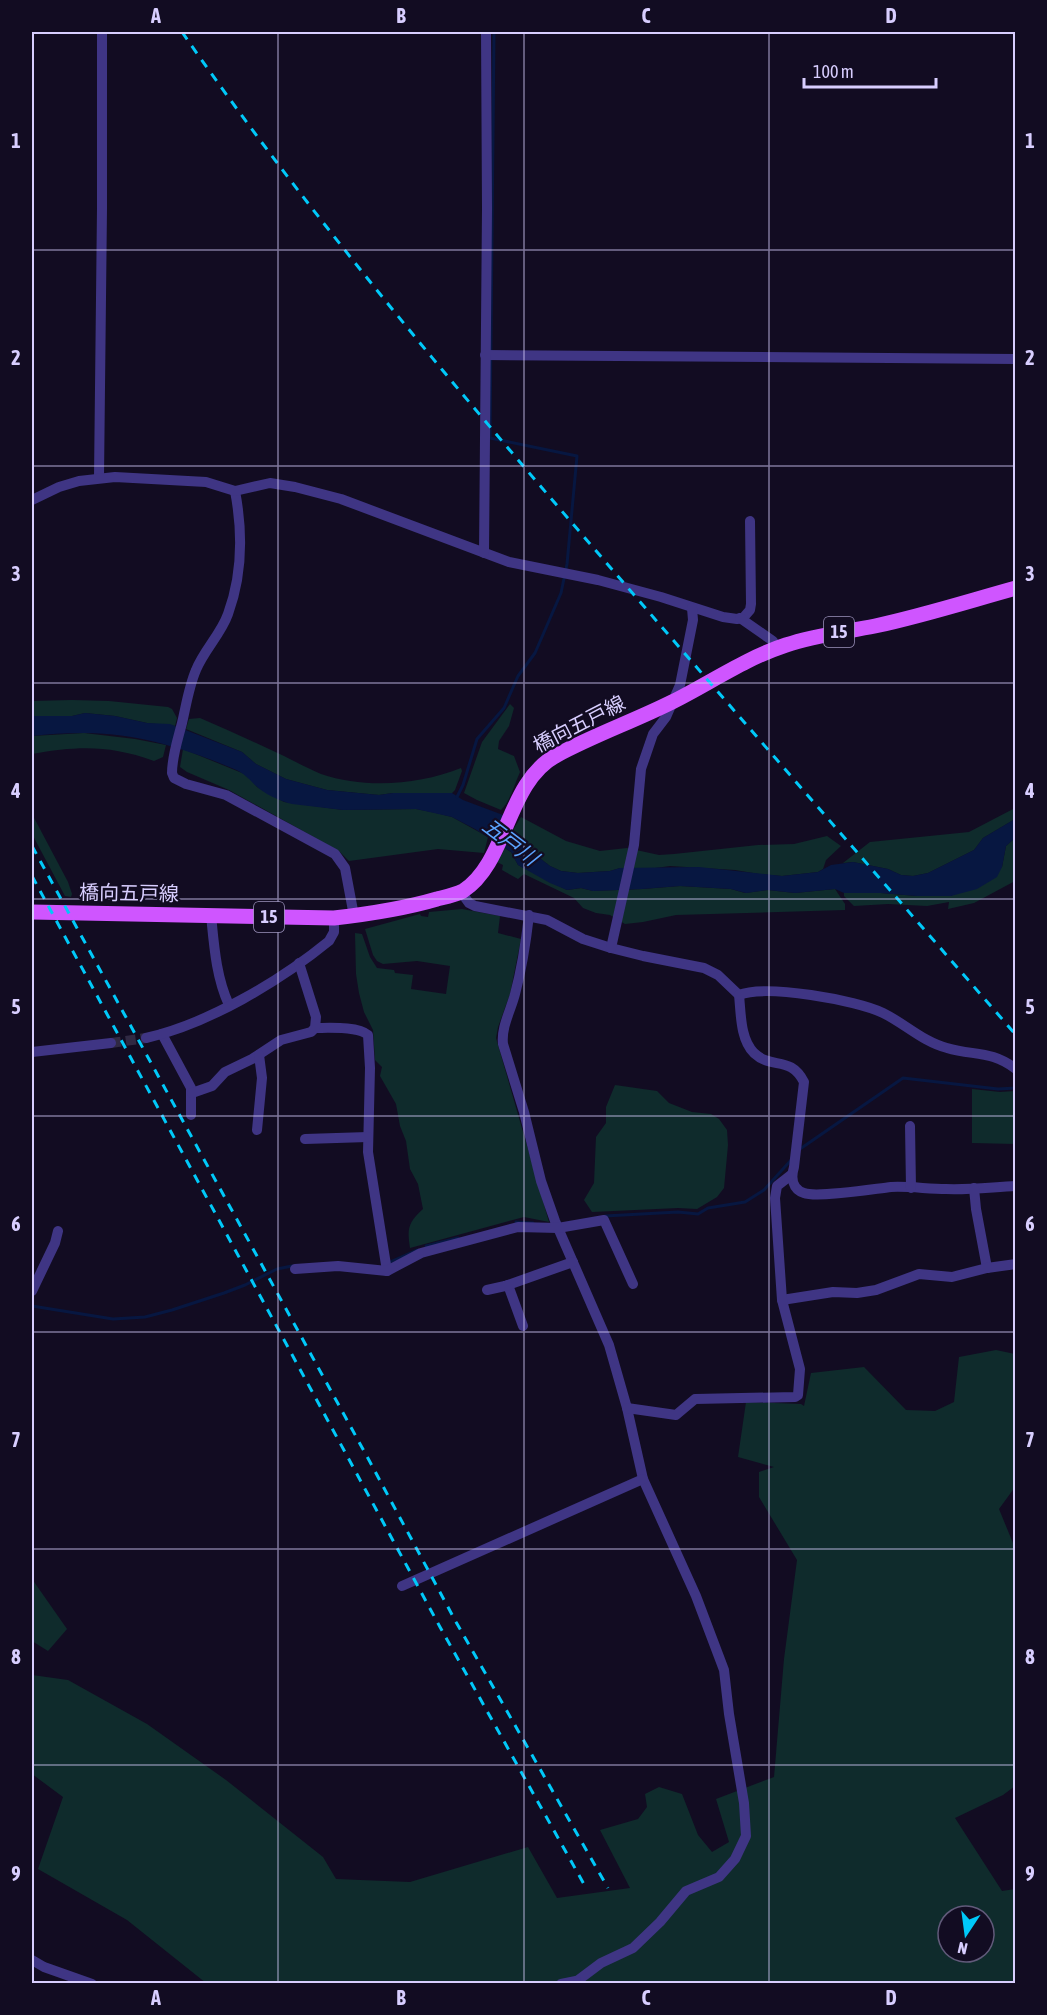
<svg xmlns="http://www.w3.org/2000/svg" width="1047" height="2015" viewBox="0 0 1047 2015" font-family="'Asap Condensed','Noto Sans JP',sans-serif">
  <rect width="100%" height="100%" fill="#120c22"/>
  <!-- green -->
  <g fill="#0f2b2c" fill-rule="evenodd">
    <path d="M72,700L109,701L168,707L172,709L177,718L175,726L147,723L115,716L85,713L72,716H32V701Z"/>
    <path d="M510,704L514,708L509,726L499,741L498,749L514,756L520,772C514,785 511,800 501,810L477,800L464,793L482,742Z"/>
    <path d="M200,718C228,730 256,743 284,756C296,762 309,769 321,774C366,789 418,785 461,768L462,771L455,790L452,793H393L379,795L327,790L286,779L256,764L242,752L186,729L189,719Z"/>
    <path d="M84,733L135,739L166,745L163,757L154,761C109,745 78,746 32,754V736Z"/>
    <path d="M183,749L247,775L257,787L284,802L343,810L416,809L436,813L452,817L488,837L484,853L438,849L349,861L339,851L229,790L187,772L180,767Z"/>
    <path d="M1015,808V819L983,838L974,850L928,873L913,876L901,875L888,869L853,862L843,863L870,842L969,832Z"/>
    <path d="M32,814L68,882L72,894L71,897L65,896L32,834Z"/>
    <path d="M521,817L566,841L600,851L627,848L659,855L674,854L758,845L794,844L827,836L841,846L826,860L823,869L818,872L782,876L759,874L735,870L670,866L648,869L620,868L610,871L578,873L561,871L550,866L520,843L513,830Z"/>
    <path d="M1015,838V881L974,903L948,909L949,902L927,906L888,904L854,906L844,896V893H881L917,896H951L1002,867L1006,846Z"/>
    <path d="M503,847L511,852L518,865L567,890L581,888L593,891L642,889L680,886L731,889L745,893L768,890L795,893L835,889L845,904V910L676,915L643,922L625,924L610,915L596,913L583,908L574,898L524,874L518,879L502,870L503,865L497,862Z"/>
    <path d="M462,909L500,916L498,933L521,939L510,994L498,1027L496,1038L549,1222L524,1217L410,1248C407,1228 408,1223 423,1209L418,1184L410,1169L406,1141L400,1126L396,1104L380,1076L382,1067L375,1060L373,1030L364,1012L359,993L356,974L355,933L362,934L370,957L377,968L394,970L395,973L413,975L411,989L446,994L450,966L417,961L383,964L377,961L373,955L365,929L420,914L421,916L428,917L429,912Z"/>
    <path d="M615,1085L657,1091L669,1103L692,1112L711,1114L719,1119L727,1130L728,1145L724,1188L717,1197L697,1209L678,1208L592,1212L584,1200L594,1183L596,1137L606,1123V1107Z"/>
    <path d="M972,1089L1000,1092L1015,1091V1144L972,1143Z"/>
    <path d="M996,1350L1015,1354V1487L999,1509L1015,1548V1786L1003,1795L955,1818L1002,1891L1015,1889V1983H206L127,1920L38,1869L63,1797L32,1774V1675L68,1680L147,1724L226,1780L323,1857L336,1879L410,1882L528,1847L557,1898L630,1888L600,1830L638,1819L647,1807L645,1794L659,1787L682,1794L698,1835L712,1852L729,1842L716,1799L774,1777L784,1659L797,1560L759,1497V1472L774,1467L738,1457L746,1402L801,1404L804,1406L811,1373L864,1367L906,1410L935,1411L954,1402L959,1357ZM948,1916H984V1952H948Z"/>
    <path d="M32,1579L67,1629L48,1651L32,1641Z"/>
  </g>
  <!-- water -->
  <path fill="#071741" d="M85,713L115,716L147,723L170,724L242,752L256,764L286,779L327,790L379,795L393,793H452L463,800L503,815L520,843L550,866L561,871L578,873L610,871L620,868L699,867L782,876L818,872L831,865L853,862L888,869L901,875L913,876L928,873L974,850L983,838L1015,819V838L1006,846L1002,867L997,877L977,889L951,896H917L881,893H844L835,889L795,893L768,890L746,893L731,889L680,886L642,889L593,891L581,888L567,890L550,883L518,865L511,852L475,829L452,817L416,809L343,810L292,804C280,801 264,794 255,785C248,778 244,773 234,769C187,749 134,732 82,733C65,733 48,734 32,736V716H72Z"/>
  <g fill="none" stroke-linecap="round" stroke-linejoin="round">
    <!-- stream -->
    <g stroke="#071741" stroke-width="3">
      <path d="M457,797L463,785L477,739L504,708L518,676L535,653L561,593L567,564L577,456L490,438L494,32"/>
      <path d="M800,1149L903,1078L998,1089L1016,1088"/>
      <path d="M605,1216L678,1212L698,1214L708,1208L745,1202L764,1190L792,1159"/>
      <path d="M516,1222L533,1223"/>
      <path d="M426,1246L458,1238"/>
      <path d="M388,1263L417,1250"/>
      <path d="M32,1306L113,1319L145,1317L172,1310L224,1293L245,1285L277,1269L292,1266"/>
    </g>
    <!-- street-tunnel -->
    <path stroke="#302943" stroke-width="10" stroke-dasharray="10 5" stroke-linecap="butt" d="M111,1043L146,1038"/>
    <!-- street -->
    <g stroke="#3f3584" stroke-width="10">
      <path d="M485,355L1016,359"/>
      <path d="M99,478L102,208V32"/>
      <path d="M235,491C243,533 243,573 228,614C221,634 204,650 196,670C189,686 186,706 182,723C178,739 172,756 172,773L174,778L186,784L226,795L335,854L345,868L354,916"/>
      <path d="M32,500L59,487L79,481L115,477L206,482L235,491L270,483L295,487L341,499L509,562L598,580L661,597L723,617L737,619L743,618L750,610L751,604L750,521"/>
      <path d="M484,553L487,209L486,32"/>
      <path d="M740,618L773,641L776,648"/>
      <path d="M461,892L469,903L475,906L547,920L583,939L611,948L643,956L704,968L718,975L739,995C741,1013 740,1039 754,1053C772,1070 790,1055 804,1082L794,1167C791,1177 792,1189 804,1193C817,1198 873,1189 891,1187C909,1186 928,1189 946,1189C969,1190 993,1187 1016,1186"/>
      <path d="M211,915C214,945 216,977 229,1005"/>
      <path d="M529,915C526,942 522,968 515,994C511,1010 501,1027 503,1044L524,1112L541,1181L555,1221L609,1345L627,1408L643,1479L696,1596L724,1670L729,1714L744,1803L746,1836L735,1859L719,1877L686,1891L660,1922L633,1948L601,1963L573,1984"/>
      <path d="M611,948L634,845L641,769L653,734L666,717L680,685L693,620L692,608"/>
      <path d="M739,995C766,984 856,1000 883,1013C904,1023 923,1042 947,1048C974,1056 991,1050 1016,1069"/>
      <path d="M315,1028C329,1028 358,1026 368,1035L370,1068L368,1152L387,1271"/>
      <path d="M162,1034L191,1088V1115"/>
      <path d="M146,1038C208,1024 280,981 329,941L334,932V918"/>
      <path d="M32,1052L111,1043"/>
      <path d="M192,1093L212,1086L225,1072L252,1059L281,1040L311,1032L315,1028L316,1017L299,963"/>
      <path d="M910,1126L911,1188"/>
      <path d="M257,1130L262,1078L259,1055"/>
      <path d="M305,1139L368,1137"/>
      <path d="M974,1188L976,1209L987,1268"/>
      <path d="M295,1269L338,1266L387,1271L421,1253L518,1227L558,1228L604,1220L633,1284"/>
      <path d="M508,1285L523,1326"/>
      <path d="M487,1290L505,1286L573,1262"/>
      <path d="M32,1291L55,1243L58,1231"/>
      <path d="M782,1300L833,1292L857,1293L876,1290L919,1274L952,1277L987,1268L1016,1264"/>
      <path d="M627,1408L676,1415L695,1399L795,1397L798,1395L800,1369L782,1300L775,1198L777,1186L791,1175"/>
      <path d="M402,1586L643,1479"/>
      <path d="M32,1960L44,1967L92,1984"/>
      <path d="M561,1984L576,1981"/>
    </g>
    <!-- primary -->
    <path stroke="#cf55ff" stroke-width="15" d="M32,912L334,918C369,914 403,909 437,899C445,897 455,895 463,891C508,862 506,782 557,755C594,735 634,721 672,702C710,683 746,658 786,645C815,635 845,632 875,626C922,616 969,601 1016,588"/>
    <!-- rail -->
    <g stroke="#00c9f9" stroke-width="3" stroke-dasharray="9 8" stroke-linecap="butt">
      <path d="M182,32C314,222 465,399 616,574C749,728 882,881 1016,1035"/>
      <path d="M32,846L370,1462L456,1622L608,1888"/>
      <path d="M32,876L440,1627L585,1886"/>
    </g>
  </g>
  <!-- grid -->
  <path fill="none" stroke="#d8ceff" stroke-width="1.5" stroke-opacity="0.55" d="M278,32V1984M524,32V1984M769,32V1984M32,250H1016M32,466H1016M32,683H1016M32,899H1016M32,1116H1016M32,1332H1016M32,1549H1016M32,1765H1016"/>
  <g text-anchor="middle" stroke-width="4.5" stroke-linejoin="round" paint-order="stroke">
    <!-- shield labels -->
    <g fill="#120c22" stroke="#9d94bd" stroke-width="1.5">
      <rect x="824" y="617" width="30" height="30" rx="4.5"/>
      <rect x="254" y="902" width="30" height="30" rx="4.5"/>
    </g>
    <g font-size="18" font-weight="bold" fill="#d8ceff">
      <text x="839" y="638">15</text>
      <text x="269" y="923">15</text>
    </g>
    <!-- street labels -->
    <g font-size="20" fill="#d8ceff" stroke="#120c22">
      <text transform="translate(579 724) rotate(-27)" y="7">橋向五戸線</text>
      <text transform="translate(129 893) rotate(1)" y="7">橋向五戸線</text>
    </g>
    <!-- water labels -->
    <g font-size="21" font-style="italic" fill="#5ca4ff" stroke="#120c22">
      <text transform="translate(510 842) rotate(37)" y="7">五戸川</text>
    </g>
  </g>
  <!-- border -->
  <rect width="1047" height="2015" fill="none" stroke="#120c22" stroke-width="66"/>
  <!-- north arrow -->
  <g transform="translate(966 1934) rotate(193)"><circle r="28" fill="#120c22" stroke="#615a7a" stroke-width="1.5"/>
  <path d="M0-4.5L10 22L0 15L-10 22Z" fill="#00c9f9"/>
  <text y="-9" font-size="16" font-weight="bold" text-anchor="middle" fill="#d8ceff">N</text>
  </g>
  <!-- scale -->
  <path d="M804 78v9h132v-9" fill="none" stroke="#d8ceff" stroke-width="3"/>
  <text x="813" y="78" font-size="18" fill="#d8ceff" stroke="#120c22" stroke-width="4.5" paint-order="stroke">100 m</text>
  <rect x="33" y="33" width="981" height="1949" fill="none" stroke="#d8ceff" stroke-width="2"/>
  <g font-size="20" text-anchor="middle" font-weight="bold" fill="#d8ceff">
    <text x="156" y="23">A</text>
    <text x="401" y="23">B</text>
    <text x="646" y="23">C</text>
    <text x="891" y="23">D</text>
    <text x="16" y="148">1</text>
    <text x="1030" y="148">1</text>
    <text x="16" y="365">2</text>
    <text x="1030" y="365">2</text>
    <text x="16" y="581">3</text>
    <text x="1030" y="581">3</text>
    <text x="16" y="798">4</text>
    <text x="1030" y="798">4</text>
    <text x="16" y="1014">5</text>
    <text x="1030" y="1014">5</text>
    <text x="16" y="1231">6</text>
    <text x="1030" y="1231">6</text>
    <text x="16" y="1447">7</text>
    <text x="1030" y="1447">7</text>
    <text x="16" y="1664">8</text>
    <text x="1030" y="1664">8</text>
    <text x="16" y="1881">9</text>
    <text x="1030" y="1881">9</text>
    <text x="156" y="2005">A</text>
    <text x="401" y="2005">B</text>
    <text x="646" y="2005">C</text>
    <text x="891" y="2005">D</text>
  </g>
</svg>
